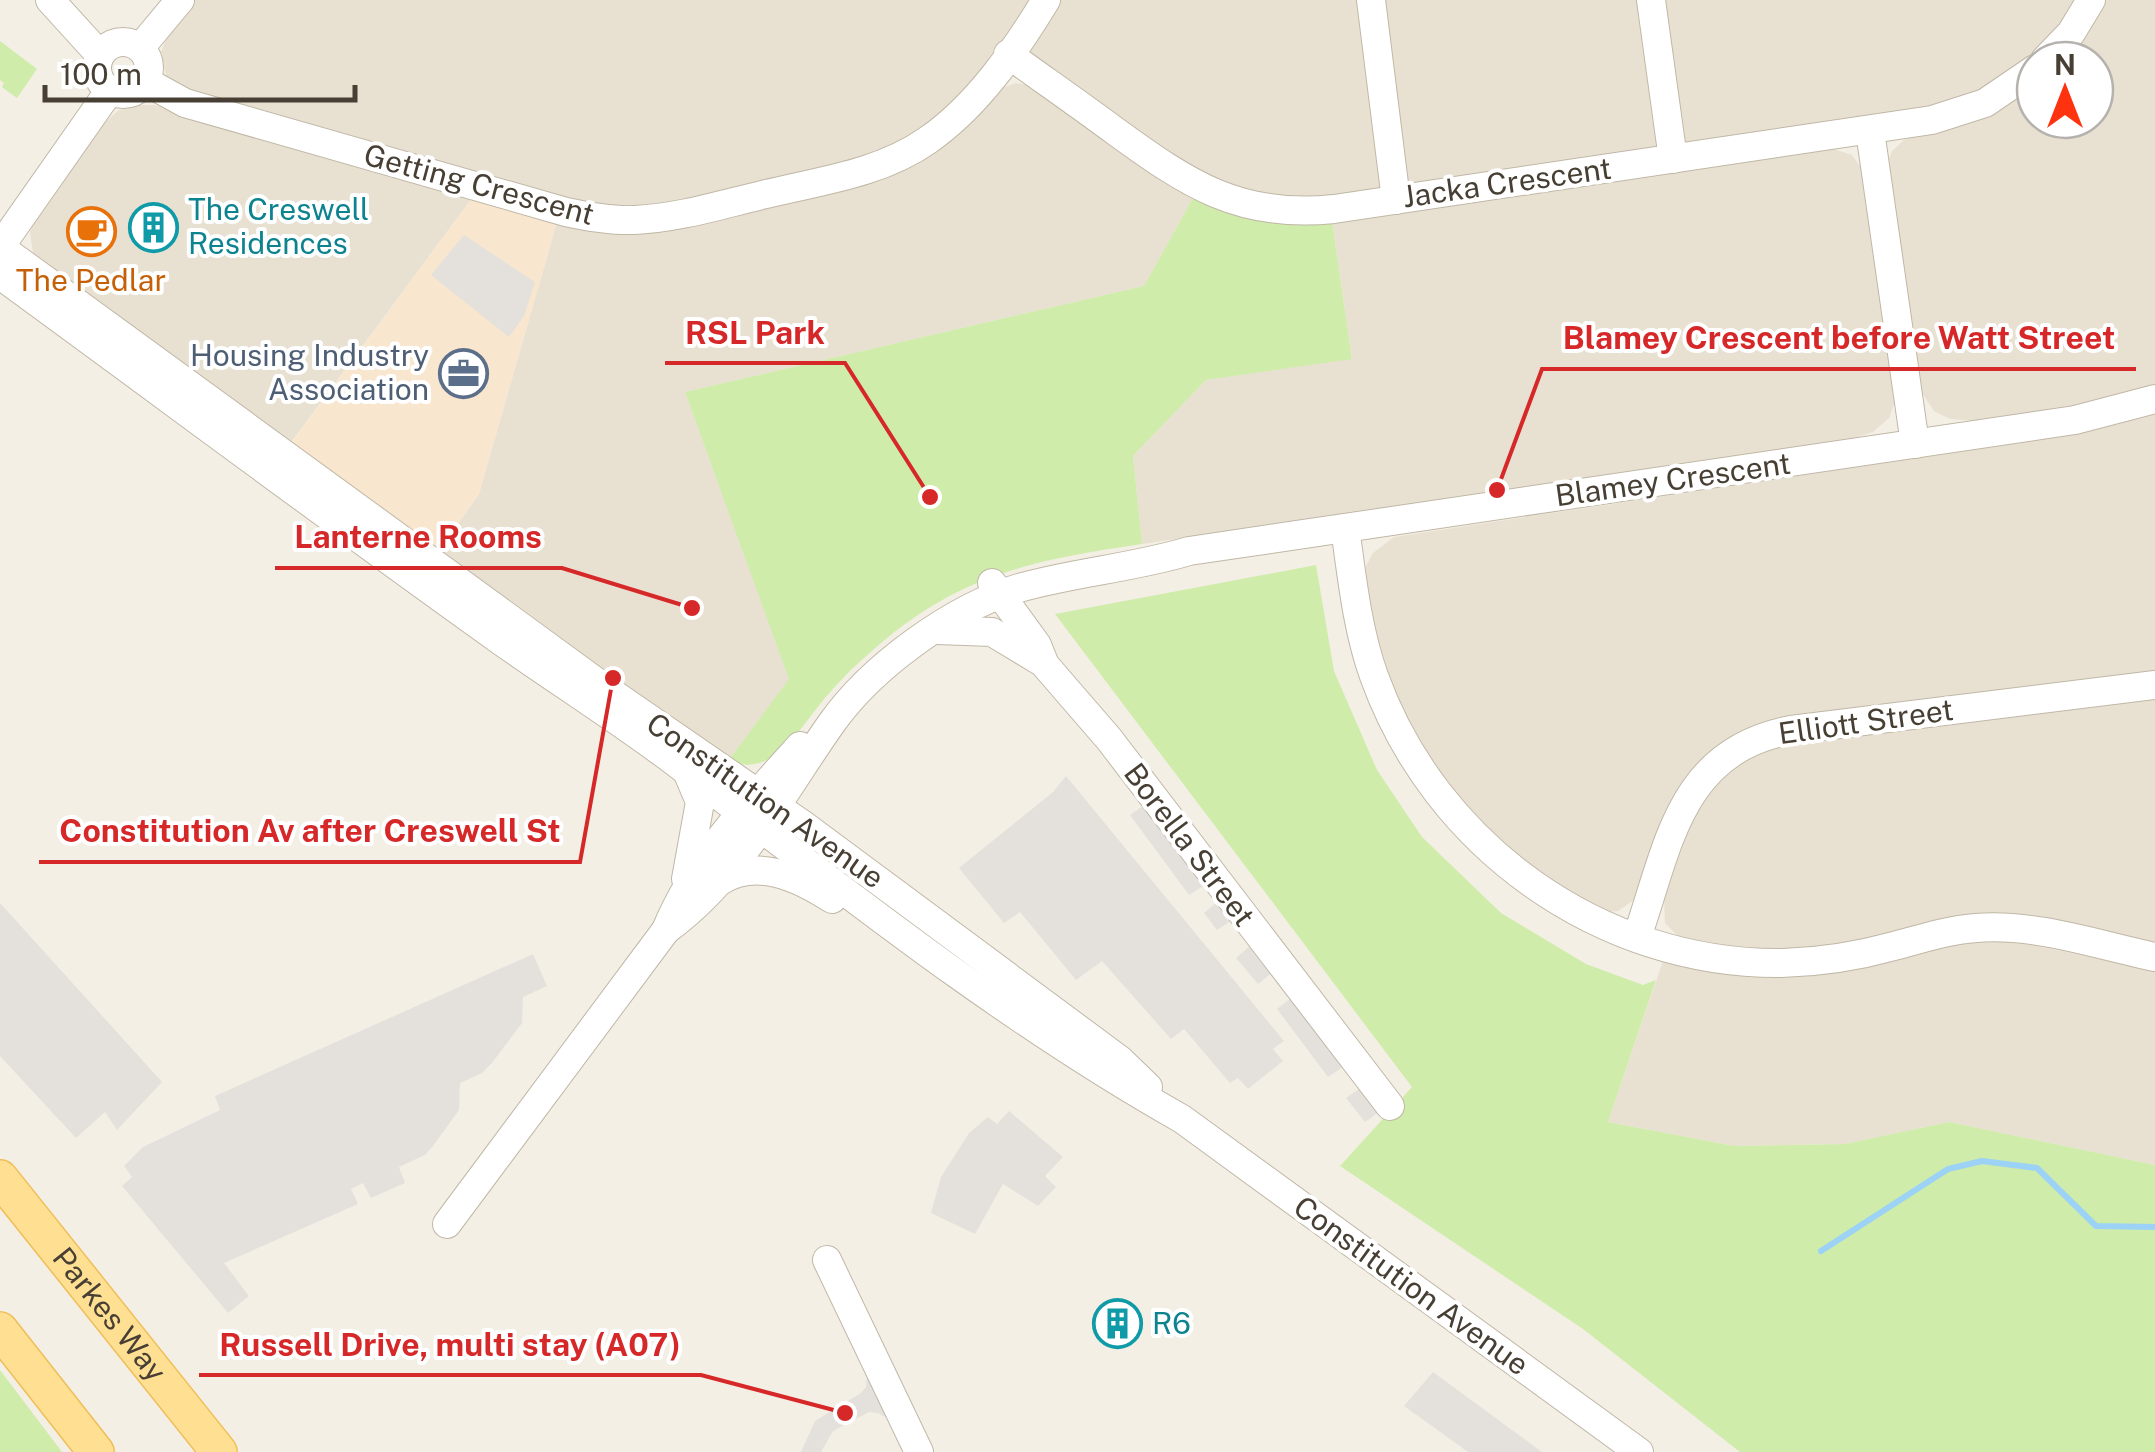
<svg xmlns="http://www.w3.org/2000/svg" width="2155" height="1452" viewBox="0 0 2155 1452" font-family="'Public Sans',sans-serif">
  <rect width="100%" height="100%" fill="#f4efe5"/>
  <!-- residential -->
  <g fill="#e8e1d2">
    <path d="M193,0H1032L961,98L910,138L866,159L667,205L602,208L183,90L166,76L161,52L166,39Z"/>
    <path d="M1041,0H2091L2084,12L1970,109L1352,207L1243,204L1008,54Z"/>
    <path d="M2104,0H2155V385L2074,406L1976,421L1950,419L1934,411L1920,390L1888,162L1892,151L1904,140L2035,83V120H2095V60H2060Z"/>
    <path d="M1016,83L1029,85L1156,176L1193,198L1144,286L685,392L790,679L728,761L438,552L479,494L557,222L864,183L999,89Z"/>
    <path d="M136,105H154L472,198L290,444L33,253L30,232L38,213L104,123L119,110Z"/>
    <path d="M1831,148L1852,155L1864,172L1896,399L1889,418L1873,432L1848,440L1142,544L1133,456L1206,380L1352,358L1332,221Z"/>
    <path d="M2155,414V673L1747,731L1637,898L1618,911L1607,912L1570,897L1473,820L1403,718L1374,638L1365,568L1373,553L1394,537L2056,437Z"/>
    <path d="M2155,697V946L1902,934L1812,950L1734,949L1680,938L1665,923L1664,896L1696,807L1732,767L1771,747Z"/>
    <path d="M1976,939L2032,945L2155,970V1165L1949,1122L1845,1144L1734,1146L1608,1122L1664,958Z"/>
  </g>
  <!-- commercial -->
  <path fill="#f8e6ce" d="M472,198L557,222L479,494L438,552L290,445Z"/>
  <!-- green -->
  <g fill="#cfecaa">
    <path d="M0,41L37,69L17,98L2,87L4,83L0,80Z"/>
    <path d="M1193,198L1234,214L1332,221L1352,359L1206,380L1133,456L1142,544C1027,561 953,576 864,658C847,673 831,690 817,708C794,737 771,777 728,761L789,679L685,392L1144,286Z"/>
    <path d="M1316,565L1334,671L1377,770L1422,837L1501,913L1586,964L1643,985L1656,980L1608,1122L1734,1146L1845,1144L1949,1122L2155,1165V1452H1740L1583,1329L1340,1166L1412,1087L1055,614Z"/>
    <path d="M0,1370L62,1452H0Z"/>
  </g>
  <!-- parking -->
  <g fill="#e4e1dd">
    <path d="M464,235L535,282L524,316L509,337L431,275Z"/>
    <path d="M1066,776L1284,1041L1273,1049L1283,1061L1248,1089L1238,1078L1230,1083L1184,1029L1171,1039L1102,961L1076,980L1020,912L1004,923L959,868L1053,792Z"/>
    <path d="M1154,798L1389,1105L1365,1122L1346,1098L1359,1089L1343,1067L1328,1077L1277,1009L1291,998L1272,973L1258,984L1236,958L1250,946L1231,921L1217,930L1204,913L1217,902L1205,885L1189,895L1130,815Z"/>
    <path d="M0,903L162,1082L117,1130L105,1112L76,1138L0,1056Z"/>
    <path d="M533,954L547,986L523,997L522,1023L492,1063L482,1073L460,1083L459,1110L433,1146L425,1155L399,1167L405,1183L371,1198L363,1183L351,1189L358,1204L224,1263L249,1296L228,1313L122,1186L132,1177L124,1166L143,1147L220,1110L215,1096Z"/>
    <path d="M1009,1111L1063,1157L1045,1176L1056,1187L1038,1206L1003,1184L975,1234L931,1213L941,1177L969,1133L988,1117L997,1124Z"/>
    <path d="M1433,1372L1542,1452H1468L1404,1406Z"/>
    <path d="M867,1374L889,1419L878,1413L869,1412L833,1431L821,1452H801L815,1421L861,1393L866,1387Z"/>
  </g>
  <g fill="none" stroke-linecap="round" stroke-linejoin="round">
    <!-- stream -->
    <path stroke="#9bd2f6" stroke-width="6" d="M1821,1251L1948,1169L1982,1161L2037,1168L2096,1226L2155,1227"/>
    <defs>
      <g id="minor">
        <path d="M50,0L100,55"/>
        <path d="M1371,0L1396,200"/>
        <path d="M1651,0L1673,159"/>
        <circle cx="123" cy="68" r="26"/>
        <path d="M140,48L180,0"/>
        <path d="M1008,54C1044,80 1080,105 1115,131C1188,184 1240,219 1334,209L1932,120L1985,103L2035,69"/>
        <path d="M2045,60L2071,33L2091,0"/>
        <path d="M145,81L185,103L566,212C589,217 611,221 635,220C678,218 720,205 762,195C819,181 880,174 928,140C977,106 1015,51 1046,0"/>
        <path d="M1870,131L1915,444"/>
        <path d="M0,247L602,686L802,824L1120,1060L1148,1087"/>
        <path d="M0,247L110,90"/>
        <path d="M0,275C167,397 333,521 501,641C559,682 619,720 675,762C839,887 1003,1018 1182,1119L1639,1452"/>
        <path d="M1345,528C1352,577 1357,629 1374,676C1435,846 1601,965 1782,963C1820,962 1858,956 1894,946C1922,939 1947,930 1976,928C2035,923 2098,945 2155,957"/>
        <path d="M992,583L1037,645L1045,665L1109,739L1390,1106"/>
        <path d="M937,630L992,632L1040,661"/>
        <path d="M686,879L700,802L689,776"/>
        <path d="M720,881C757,858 798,877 832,899"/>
        <path d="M666,930C738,878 781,795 831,724C871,667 952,608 1019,588C1075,572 1133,568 1189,551L2075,420L2155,399"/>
        <path d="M1637,937C1669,845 1679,751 1791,730L2155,685"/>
        <path d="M447,1224L666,930C694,861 750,801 800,746"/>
        <path d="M827,1260L919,1452"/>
      </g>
      <g id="major">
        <path id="s1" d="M0,1178L219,1452"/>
        <path d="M0,1330L96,1452"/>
      </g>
    </defs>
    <!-- minor casing -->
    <use href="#minor" stroke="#c0b7a6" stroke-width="30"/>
    <!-- major casing -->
    <use href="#major" stroke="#eebf59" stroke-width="38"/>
    <!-- minor -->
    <use href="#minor" stroke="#fff" stroke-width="28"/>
    <!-- major -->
    <use href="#major" stroke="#ffdf92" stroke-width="35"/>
  </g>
  <!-- icons -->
  <defs>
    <symbol id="building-ring" viewBox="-11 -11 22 22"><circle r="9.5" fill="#fff" stroke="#0f9aa8" stroke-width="1.5"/><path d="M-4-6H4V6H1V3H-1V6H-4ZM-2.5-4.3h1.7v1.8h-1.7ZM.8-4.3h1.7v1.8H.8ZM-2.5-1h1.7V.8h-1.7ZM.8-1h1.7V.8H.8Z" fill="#0f9aa8"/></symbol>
    <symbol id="cafe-ring" viewBox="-11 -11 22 22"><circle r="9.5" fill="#fff" stroke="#e8710a" stroke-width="1.5"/><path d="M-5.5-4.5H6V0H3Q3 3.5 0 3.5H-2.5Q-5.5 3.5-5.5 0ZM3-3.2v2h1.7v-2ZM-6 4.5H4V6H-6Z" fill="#e8710a"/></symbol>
    <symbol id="office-ring" viewBox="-11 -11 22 22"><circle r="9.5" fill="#fff" stroke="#5c6f8a" stroke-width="1.5"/><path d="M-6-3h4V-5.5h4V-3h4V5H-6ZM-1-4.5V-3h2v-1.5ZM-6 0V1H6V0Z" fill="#5c6f8a"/></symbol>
  </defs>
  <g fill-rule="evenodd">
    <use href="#building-ring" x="126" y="200" width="55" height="55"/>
    <use href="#cafe-ring" x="64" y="204" width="55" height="55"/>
    <use href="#office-ring" x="436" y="346" width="55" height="55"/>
    <use href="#building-ring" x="1090" y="1296" width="55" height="55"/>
  </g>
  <g text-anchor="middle" stroke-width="8" stroke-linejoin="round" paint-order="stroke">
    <!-- street labels -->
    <g font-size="30" fill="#473f34" stroke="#fff">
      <text transform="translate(1507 183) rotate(-8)" y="10">Jacka Crescent</text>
      <text transform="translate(479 185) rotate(15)" y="10">Getting Crescent</text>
      <text transform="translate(1673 480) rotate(-8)" y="10">Blamey Crescent</text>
      <text transform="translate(1866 722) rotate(-8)" y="10">Elliott Street</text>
      <text transform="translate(765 801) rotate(35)" y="10">Constitution Avenue</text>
      <text transform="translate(1189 845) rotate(53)" y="10">Borella Street</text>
      <text transform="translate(1411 1286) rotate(36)" y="10">Constitution Avenue</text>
      <text dy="10" stroke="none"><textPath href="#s1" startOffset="175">Parkes Way</textPath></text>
    </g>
    <!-- culture labels -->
    <g font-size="30" fill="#0d838f" stroke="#fff" text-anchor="start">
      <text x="188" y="220">The Creswell<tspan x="188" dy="34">Residences</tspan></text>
      <text x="1152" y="1334">R6</text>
    </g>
    <!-- food labels -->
    <g font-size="30" fill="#c56008" stroke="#fff">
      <text x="91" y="291">The Pedlar</text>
    </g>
    <!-- service labels -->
    <g font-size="30" fill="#4e5e75" stroke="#fff" text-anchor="end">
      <text x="429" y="366">Housing Industry<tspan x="429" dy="34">Association</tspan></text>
    </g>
  </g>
  <!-- callouts -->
  <path fill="none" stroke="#d62828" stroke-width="4" d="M930 497L845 363H665M1497 490L1542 369H2136M692 608L562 568H275M613 678L580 862H39M845 1413L701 1375H199"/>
  <g fill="#d62828" stroke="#fff" stroke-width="4">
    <circle cx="930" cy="497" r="10"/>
    <circle cx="1497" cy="490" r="10"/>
    <circle cx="692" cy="608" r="10"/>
    <circle cx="613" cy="678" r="10"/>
    <circle cx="845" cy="1413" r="10"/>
  </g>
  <g font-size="32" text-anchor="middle" font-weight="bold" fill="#d62828" stroke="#fff" stroke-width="8" stroke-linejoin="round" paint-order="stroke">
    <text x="755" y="344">RSL Park</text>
    <text x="1839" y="349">Blamey Crescent before Watt Street</text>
    <text x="418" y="548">Lanterne Rooms</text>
    <text x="310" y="842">Constitution Av after Creswell St</text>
    <text x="450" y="1356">Russell Drive, multi stay (A07)</text>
  </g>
  <!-- north arrow -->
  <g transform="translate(2065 90)"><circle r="48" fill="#ffffff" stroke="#b5b2ae" stroke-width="2.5"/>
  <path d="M0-8L18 38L0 25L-18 38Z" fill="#ff3210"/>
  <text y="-15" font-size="28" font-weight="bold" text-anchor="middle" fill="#473f34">N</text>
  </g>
  <!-- scale -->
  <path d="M45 85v15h310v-15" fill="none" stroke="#473f34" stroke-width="5"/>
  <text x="60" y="85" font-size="30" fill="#473f34" stroke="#ffffff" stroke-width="8" paint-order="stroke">100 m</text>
</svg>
